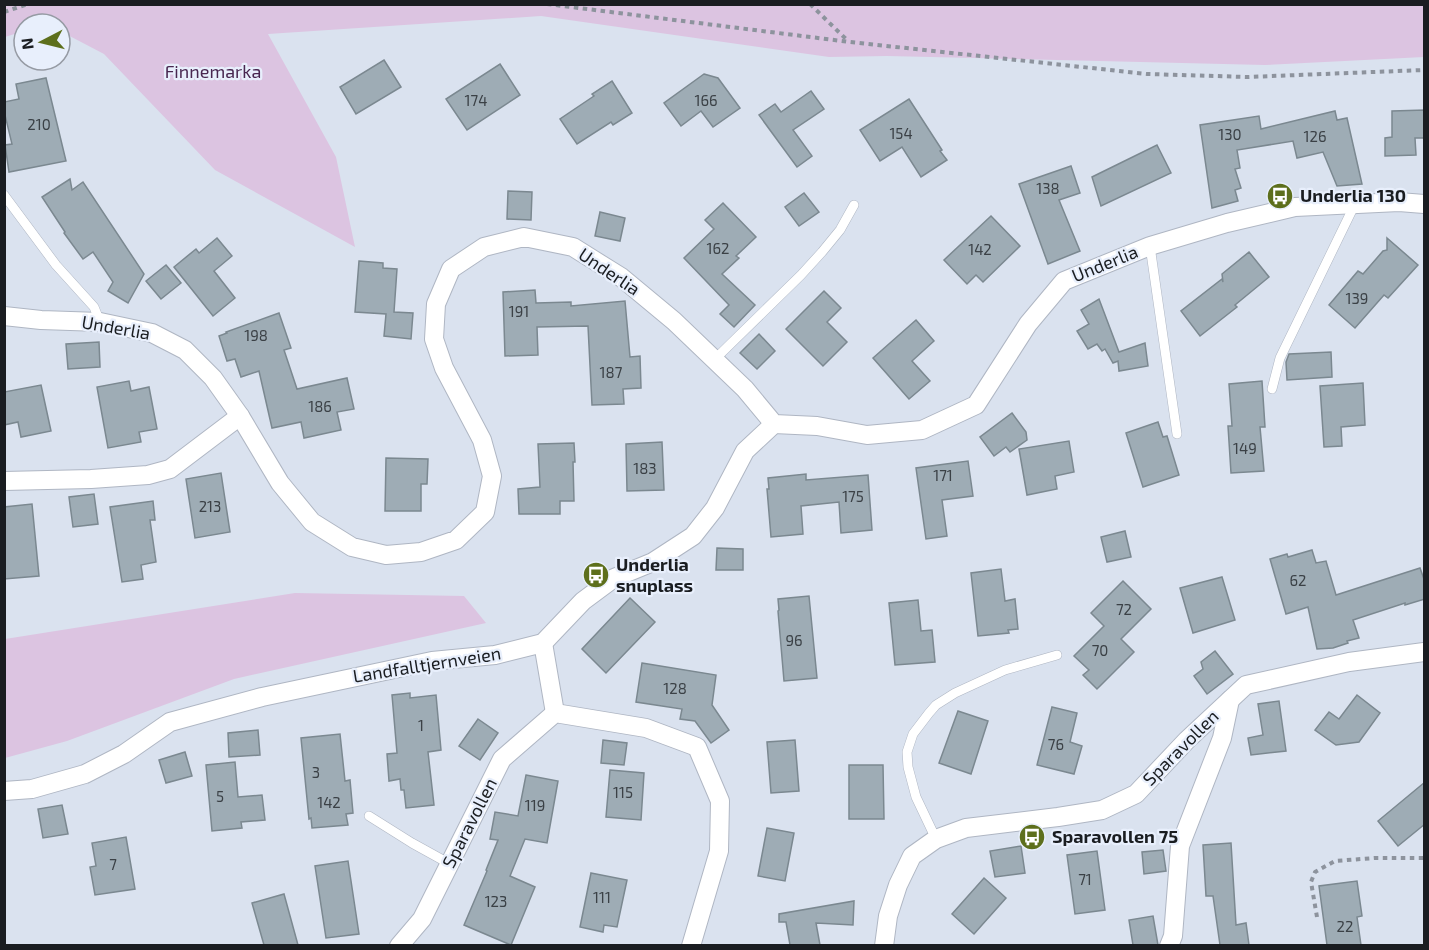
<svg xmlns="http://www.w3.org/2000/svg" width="1429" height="950" viewBox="0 0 1429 950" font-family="'Exo 2',sans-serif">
  <rect width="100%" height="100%" fill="#dae2ef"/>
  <!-- green -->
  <g fill="#dcc4e1">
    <path d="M5,4H1424V57L1265,65L887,56L829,57L541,16L268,34L336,157L355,247L215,170L104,54L60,31V24H24V31L5,37Z"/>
    <path d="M295,593L464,596L486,623L234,679L67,741L5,758V639Z"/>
  </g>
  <!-- building -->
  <g fill="#9eacb5" stroke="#7b8890" stroke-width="1.5">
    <path d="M384,60L401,87L356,114L340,87Z"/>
    <path d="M500,64L520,95L467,130L446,99Z"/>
    <path d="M704,74L718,78L740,108L713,127L701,111L681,126L664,103Z"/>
    <path d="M46,78L66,161L9,172L5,145L12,144L4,111V102L19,99L16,84Z"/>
    <path d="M612,81L632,113L613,125L611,122L577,144L560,119L594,96L592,94Z"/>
    <path d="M811,91L824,109L793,130L812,156L797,167L759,115L775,104L781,112Z"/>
    <path d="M909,99L942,150L940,151L947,160L921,177L902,147L880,161L860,130Z"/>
    <path d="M1425,110V138H1415L1416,155L1385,156V138L1392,137V111Z"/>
    <path d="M1335,111L1337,120L1347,118L1362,184L1337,186L1323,152L1297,158L1293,141L1237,150L1240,168L1235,169L1241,188L1235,190L1238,201L1212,208L1200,125L1259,116L1261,129Z"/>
    <path d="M1157,145L1171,173L1101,206L1092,177Z"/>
    <path d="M1071,166L1080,193L1059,200L1080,251L1048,264L1019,184Z"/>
    <path d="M70,179L72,190L83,182L144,274L128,303L108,291L113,282L93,252L83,259L64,233L65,232L42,197Z"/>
    <path d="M508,191L532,192L531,220L507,219Z"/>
    <path d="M804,193L819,212L799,226L785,207Z"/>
    <path d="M723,203L756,237L736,256L739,258L722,274L755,305L734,327L720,314L729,305L684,258L714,229L705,220Z"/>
    <path d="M600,212L625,218L620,241L595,236Z"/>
    <path d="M991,216L1020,246L983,282L976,275L967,284L944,260Z"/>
    <path d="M217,238L232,256L214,271L235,298L213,316L174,267L196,249L199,253Z"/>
    <path d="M1387,238L1418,265L1388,298L1384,295L1355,328L1329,305L1358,271L1363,274L1383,251L1387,250Z"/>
    <path d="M1249,252L1269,277L1235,305L1237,307L1200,336L1181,311L1222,279L1223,282L1222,274Z"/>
    <path d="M359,261L383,263V268L397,269L394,312L413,313L411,339L384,336L386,314L355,312Z"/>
    <path d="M166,265L181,283L161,299L146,281Z"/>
    <path d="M535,290L536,303L571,302V306L625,301L630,357L640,356L641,388L623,389L624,404L592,405L588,326L537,327L538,355L505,356L503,292Z"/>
    <path d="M824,291L841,308L827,322L847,342L823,366L786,329Z"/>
    <path d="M1099,299L1119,352L1145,343L1148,366L1119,371L1118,361L1113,363L1105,349L1102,351L1097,344L1088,349L1077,331L1089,324L1081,310Z"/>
    <path d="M279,313L291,348L284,350L297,389L347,378L354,409L337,412L341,430L304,438L301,422L272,428L259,371L241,377L235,359L227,361L219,336L227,333L226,332Z"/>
    <path d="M916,320L934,341L912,361L930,381L909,399L873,358Z"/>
    <path d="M759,334L775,351L757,369L740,353Z"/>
    <path d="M99,342L100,367L68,369L66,344Z"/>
    <path d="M1331,352L1332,377L1287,380L1286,362L1289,354Z"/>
    <path d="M129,381L131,391L149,387L157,429L139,432L141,442L108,448L97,387Z"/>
    <path d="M1262,381L1265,427H1260L1264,471L1231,473L1228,426H1232L1229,384Z"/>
    <path d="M1363,383L1365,425L1341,427L1342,446L1324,447L1320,386Z"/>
    <path d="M41,385L51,431L21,437L18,422L4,425V392Z"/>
    <path d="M1012,413L1026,432L1027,440L1010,452L1006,447L994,456L980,437Z"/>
    <path d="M1158,422L1163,437L1167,436L1179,475L1143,487L1126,433Z"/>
    <path d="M1069,441L1074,472L1055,476L1057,489L1027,495L1019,449Z"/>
    <path d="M662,442L664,490L627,491L626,444Z"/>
    <path d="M574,443L575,462H573L574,501H560V514H519L518,489L540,487L538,444Z"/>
    <path d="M386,458L428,459L427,484H421V511H385Z"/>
    <path d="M968,461L973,496L942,500L947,536L926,539L916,468Z"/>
    <path d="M221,473L230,532L195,538L186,479Z"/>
    <path d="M806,474V480L868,475L872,530L841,533L839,502L801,506L803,534L771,537L767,489H769L768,478Z"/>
    <path d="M94,494L98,524L73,527L69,497Z"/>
    <path d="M153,501L155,520H150L156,562L141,565L143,579L122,582L110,507Z"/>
    <path d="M32,504L39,576L4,579V507Z"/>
    <path d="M1125,531L1131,557L1107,562L1101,537Z"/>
    <path d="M717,548L743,549V570H716Z"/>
    <path d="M1312,550L1316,563L1326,561L1336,595L1420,568L1425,582V599L1405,605V603L1353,620L1359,638L1347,641L1348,643L1333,648L1317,649L1308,607L1286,614L1270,559L1287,554L1288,557Z"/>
    <path d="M1001,569L1005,601L1015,599L1018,629L1008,630L1009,633L978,636L971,573Z"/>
    <path d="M1222,577L1235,620L1193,633L1180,588Z"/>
    <path d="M1123,581L1151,609L1121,639L1134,652L1097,689L1083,675L1089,670L1074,656L1104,626L1091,613Z"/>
    <path d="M809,596L817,678L784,681L778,611L779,610L778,599Z"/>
    <path d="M630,598L655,622L606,673L582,649Z"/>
    <path d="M918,600L921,631L932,630L935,662L895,665L889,603Z"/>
    <path d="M1215,651L1233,674L1207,694L1194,676L1203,669L1201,662Z"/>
    <path d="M642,663L716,675L712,705L729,730L711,743L695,721L680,719L682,709L636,702Z"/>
    <path d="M410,693V698L436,695L441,750L428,752L434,805L406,808L404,790H401L400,779L389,781L387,754L397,753L392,695Z"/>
    <path d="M1357,695L1380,713L1359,742L1336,745L1315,730L1329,712L1339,719Z"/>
    <path d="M1279,701L1286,751L1251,755L1248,738L1263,735L1258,704Z"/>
    <path d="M1052,707L1077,713L1070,742L1082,746L1074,774L1037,765Z"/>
    <path d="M958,711L988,721L971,774L939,763Z"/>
    <path d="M478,719L498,733L480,760L459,746Z"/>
    <path d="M258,730L260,755L229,757L228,733Z"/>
    <path d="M340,734L345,781L350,780L353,813L346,814L348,825L312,828L311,818L309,819L301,738Z"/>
    <path d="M603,740L627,743L624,765L601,763Z"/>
    <path d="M795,740L799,791L771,793L767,742Z"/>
    <path d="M185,752L192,776L166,783L159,760Z"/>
    <path d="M235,762L238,797L262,795L265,820L241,822L242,828L212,831L206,765Z"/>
    <path d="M849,765H883L884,819H849Z"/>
    <path d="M610,770L644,773L641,820L606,817Z"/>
    <path d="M526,775L558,781L547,843L525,839L510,876L535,887L511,945L464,925L487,871L486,870L498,840L490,839L495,812L518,816Z"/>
    <path d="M1425,782V824L1398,846L1378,821Z"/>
    <path d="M62,805L68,834L43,838L38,809Z"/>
    <path d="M767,828L794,833L785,881L758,876Z"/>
    <path d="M126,837L135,889L95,895L90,867L96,866L92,843Z"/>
    <path d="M1231,843L1236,925L1246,923L1249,945H1220L1213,896H1206L1203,845Z"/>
    <path d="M1021,846L1025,873L995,877L990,851Z"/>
    <path d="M1163,850L1166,871L1144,874L1142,852Z"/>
    <path d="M1097,851L1105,910L1075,914L1067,855Z"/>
    <path d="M348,861L359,934L326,938L315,866Z"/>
    <path d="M591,873L627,880L617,927L604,925L603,932L580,927Z"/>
    <path d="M984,878L1006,898L974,934L952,914Z"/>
    <path d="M1357,881L1362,916L1357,917L1361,945H1327L1319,886Z"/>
    <path d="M284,894L298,945H264L252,903Z"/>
    <path d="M854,901L853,925L816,923L820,945H790L786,922H779V914Z"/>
    <path d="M1153,916L1158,945H1133L1129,920Z"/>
  </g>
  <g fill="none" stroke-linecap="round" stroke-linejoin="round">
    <defs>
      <g id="lane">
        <path d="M4,195L56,265L94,307L100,322"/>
        <path d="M1150,246L1177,434"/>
        <path d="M714,360L801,275L822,252L840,230L854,205"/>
        <path d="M1272,389L1280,358L1355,204"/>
        <path d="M369,816L412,843L450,864"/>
        <path d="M936,839L916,797L908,767L907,752L913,734L929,713L936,705L955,693L1005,670L1057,655"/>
      </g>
      <g id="street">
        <path d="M4,316L41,320L100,322L152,333L185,350L213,378L240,416L280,483L312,522L352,547L386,555L421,552L456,540L485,512L492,476L482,440L444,368L434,339L436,304L451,269L484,247L524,237L573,247L621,277L674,321L745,389L774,424L817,426L867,435L922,430L976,405L1028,324L1064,281L1150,246L1227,223L1295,207L1399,202L1424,204"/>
        <path d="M4,481L91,479L148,475L170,469L240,416"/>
        <path d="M543,643L555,713"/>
        <path d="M4,791L32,789L85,774L124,754L170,722L262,697L432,661L495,655L543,643L583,601L614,578L653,562L693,536L715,508L745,451L774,424"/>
        <path d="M399,946L422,919L502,759L555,713L646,728L697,747L720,801L719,851L691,946"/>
        <path d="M884,946L888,916L898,885L912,856L936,839L966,828L1058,817L1102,810L1136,794L1187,740L1246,685L1349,662L1424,652"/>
        <path d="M1169,946L1173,936L1180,846L1222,738L1230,700"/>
      </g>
    </defs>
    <!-- lane casing -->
    <use href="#lane" stroke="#afb6c3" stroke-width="10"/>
    <!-- street casing -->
    <use href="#street" stroke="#afb6c3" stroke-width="20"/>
    <!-- path -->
    <g stroke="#8d939d" stroke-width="4" stroke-dasharray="4.5 4.5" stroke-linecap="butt">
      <path d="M547,4L850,42L1147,74L1248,77L1424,70"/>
      <path d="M810,4L848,41"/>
      <path d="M4,12L28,4"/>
      <path d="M1317,917L1311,882L1315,872L1335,861L1375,858H1424"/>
    </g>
    <!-- lane -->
    <use href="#lane" stroke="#fff" stroke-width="9"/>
    <!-- street -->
    <use href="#street" stroke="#fff" stroke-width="18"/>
  </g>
  <!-- icons -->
  <defs>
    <symbol id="bus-disc" viewBox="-11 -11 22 22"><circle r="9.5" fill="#5d6f1c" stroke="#e8effc"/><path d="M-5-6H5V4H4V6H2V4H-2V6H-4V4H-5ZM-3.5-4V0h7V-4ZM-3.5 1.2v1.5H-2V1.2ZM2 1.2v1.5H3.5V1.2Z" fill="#fff"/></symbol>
  </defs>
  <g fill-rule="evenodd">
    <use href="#bus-disc" x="1265" y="181" width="30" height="30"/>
    <use href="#bus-disc" x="581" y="560" width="30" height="30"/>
    <use href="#bus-disc" x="1017" y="822" width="30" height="30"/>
  </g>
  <g text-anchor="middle" stroke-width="4.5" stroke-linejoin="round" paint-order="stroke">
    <!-- number labels -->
    <g font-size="15" fill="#3b4146">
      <text x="476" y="106">174</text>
      <text x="706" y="106">166</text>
      <text x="39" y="130">210</text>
      <text x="901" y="139">154</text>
      <text x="1230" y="140">130</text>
      <text x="1315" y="142">126</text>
      <text x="1048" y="194">138</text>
      <text x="718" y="254">162</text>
      <text x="980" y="255">142</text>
      <text x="1357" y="304">139</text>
      <text x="519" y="317">191</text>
      <text x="256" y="341">198</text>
      <text x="611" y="378">187</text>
      <text x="320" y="412">186</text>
      <text x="1245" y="454">149</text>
      <text x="645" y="474">183</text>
      <text x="943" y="481">171</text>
      <text x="853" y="502">175</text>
      <text x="210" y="512">213</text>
      <text x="1298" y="586">62</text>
      <text x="1124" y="615">72</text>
      <text x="794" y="646">96</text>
      <text x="1100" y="656">70</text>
      <text x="675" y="694">128</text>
      <text x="421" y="731">1</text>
      <text x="1056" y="750">76</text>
      <text x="316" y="778">3</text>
      <text x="623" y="798">115</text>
      <text x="220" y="802">5</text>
      <text x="329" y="808">142</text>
      <text x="535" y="811">119</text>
      <text x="113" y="870">7</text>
      <text x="1085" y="885">71</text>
      <text x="602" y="903">111</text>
      <text x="496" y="907">123</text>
      <text x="1345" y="932">22</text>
    </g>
    <!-- park labels -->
    <g font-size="18" fill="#482650" stroke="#e8effc">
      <text x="213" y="78">Finnemarka</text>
    </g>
    <!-- poi labels -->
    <g font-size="18" font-weight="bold" fill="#1a1d21" stroke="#e8effc" text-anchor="start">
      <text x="1300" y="202">Underlia 130</text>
      <text x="616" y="571">Underlia<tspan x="616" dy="21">snuplass</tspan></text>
      <text x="1052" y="843">Sparavollen 75</text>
    </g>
    <!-- street labels -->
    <g font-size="18" fill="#1a1d21" stroke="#e8effc">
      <text transform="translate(1105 264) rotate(-22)" y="6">Underlia</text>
      <text transform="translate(609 272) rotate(34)" y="6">Underlia</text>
      <text transform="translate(116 328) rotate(10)" y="6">Underlia</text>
      <text transform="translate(427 665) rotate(-9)" y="6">Landfalltjernveien</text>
      <text transform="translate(1181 748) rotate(-45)" y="6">Sparavollen</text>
      <text transform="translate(470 823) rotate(-63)" y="6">Sparavollen</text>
    </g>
  </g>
  <!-- border -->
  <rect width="1429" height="950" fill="none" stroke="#1a1d21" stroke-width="12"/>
  <!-- north arrow -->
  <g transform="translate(42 42) rotate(263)"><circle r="28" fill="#e8effc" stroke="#969ba4" stroke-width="1.5"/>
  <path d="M0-4.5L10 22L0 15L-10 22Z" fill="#5d6f1c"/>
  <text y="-9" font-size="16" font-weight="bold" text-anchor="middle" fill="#1a1d21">N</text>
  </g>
</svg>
